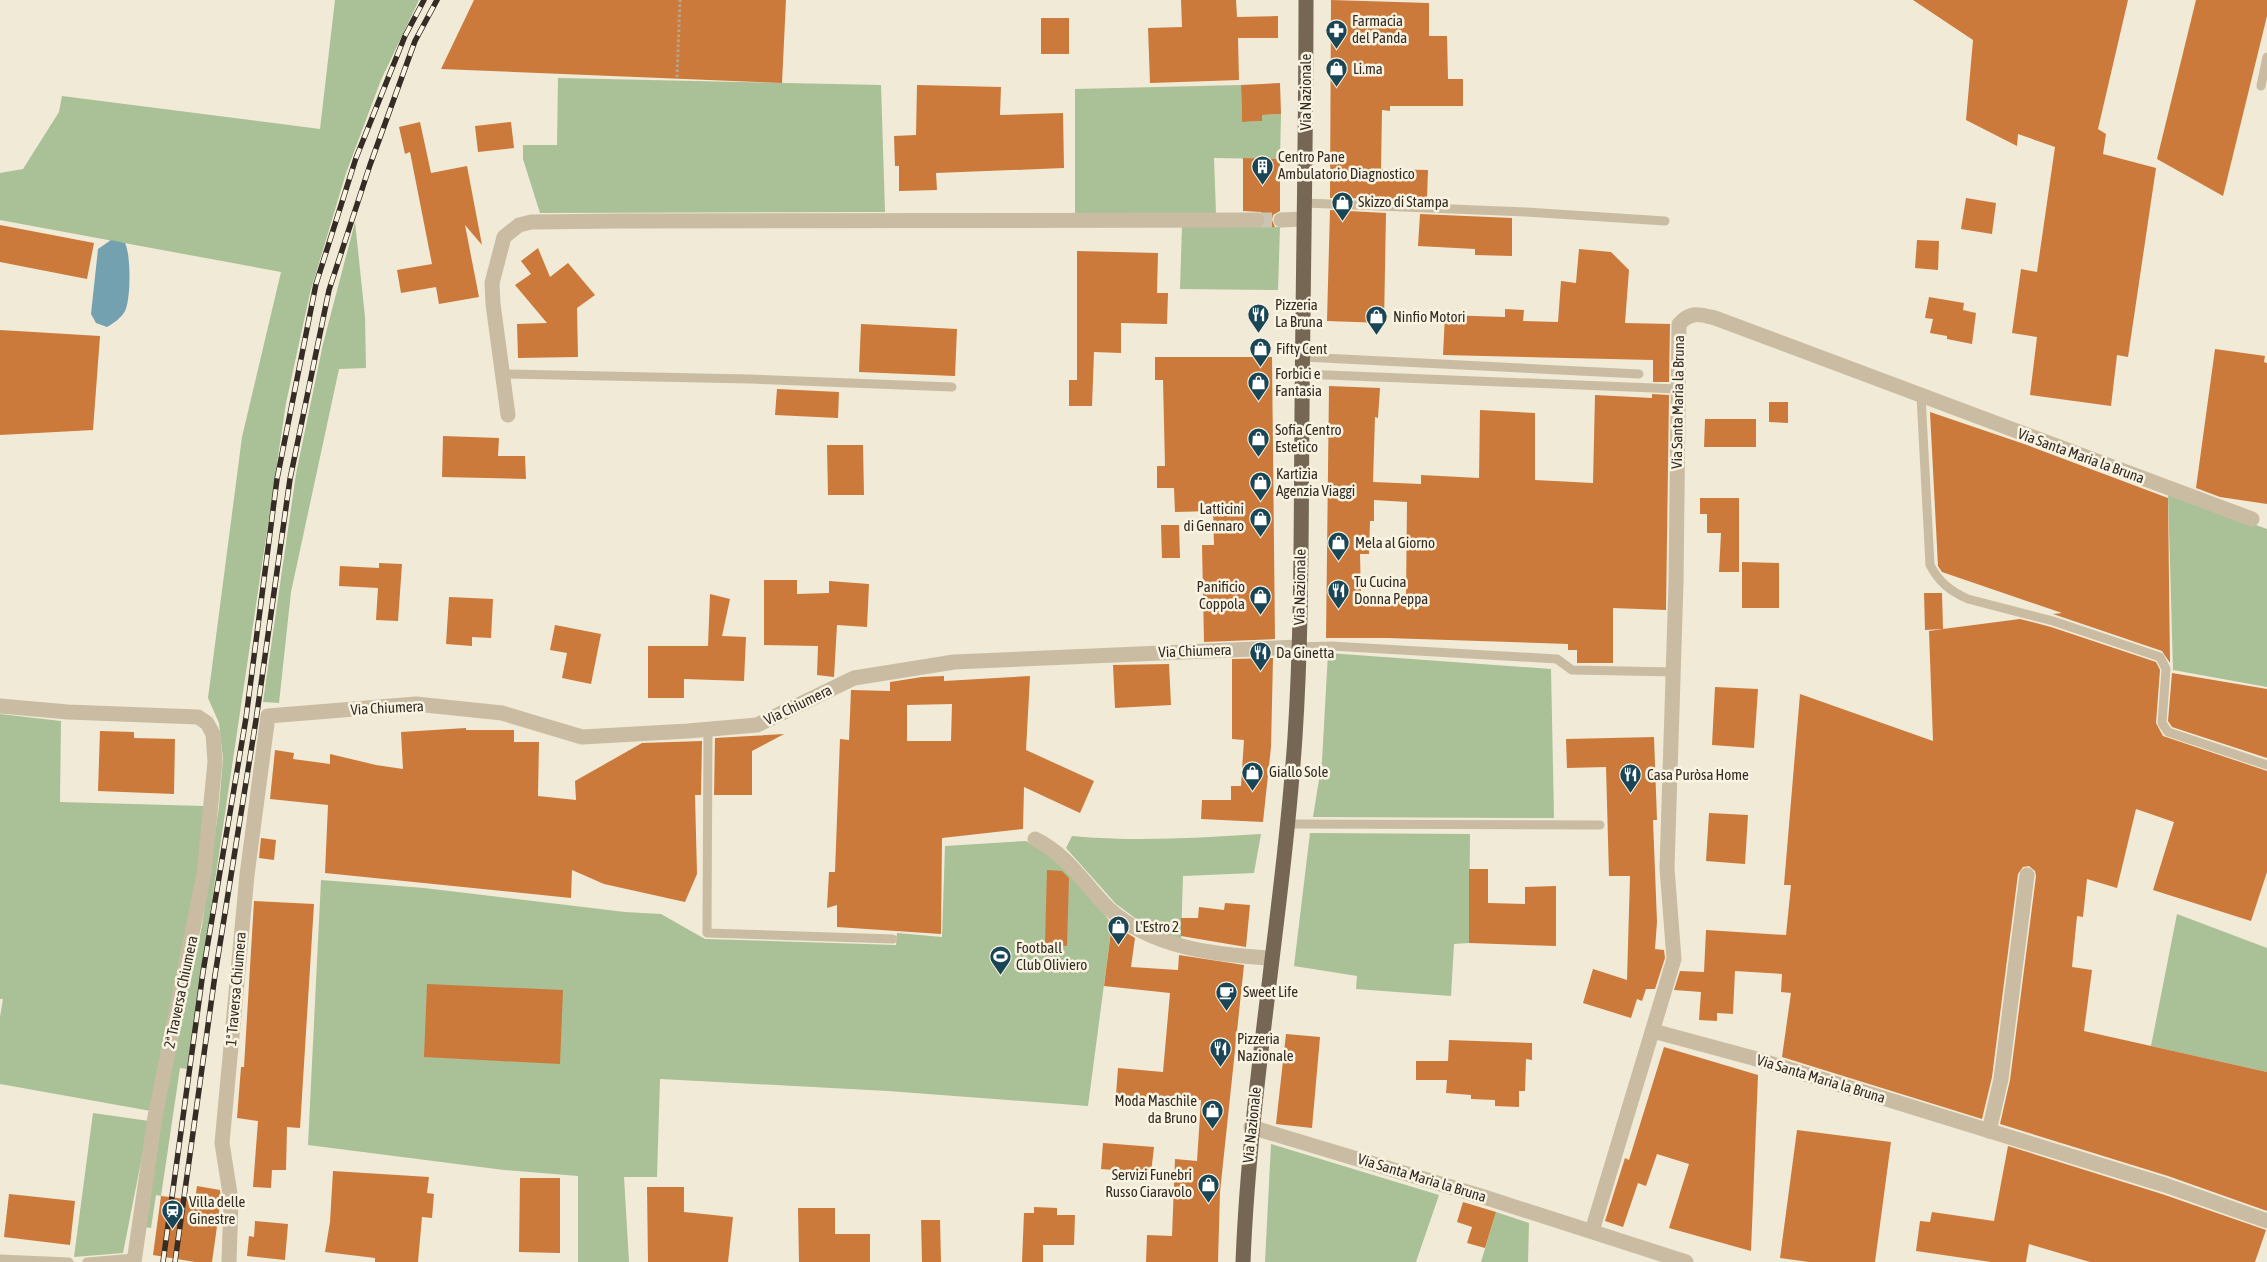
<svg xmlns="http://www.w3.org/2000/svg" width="2267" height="1262" viewBox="0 0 2267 1262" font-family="'Asap Condensed',sans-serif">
  <rect width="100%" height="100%" fill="#f1ead6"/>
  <!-- green -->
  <g fill="#aac096">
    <path d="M335,0H419L381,80L346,173L310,293L286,403L187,1069L180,1068L161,1196L156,1195L151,1228L145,1227L158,1128L202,926L219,806L223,759L219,723L208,698L242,437L281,272L0,220V173L23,169L59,112L62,96L320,129Z"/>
    <path d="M558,78L881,85L885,212L540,213L523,159V145H557Z"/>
    <path d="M1241,85L1242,122L1262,121V115L1281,114L1280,159L1214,158L1216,214L1075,216V89Z"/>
    <path d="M355,222L365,317L366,368L339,369L291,592L279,703L263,702L296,474L323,344Z"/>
    <path d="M1182,226L1280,227L1278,290L1180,289Z"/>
    <path d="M2168,493L2267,529V687L2173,670Z"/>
    <path d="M1328,653L1551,669L1554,818L1313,817L1322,761Z"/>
    <path d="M0,714L61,721L60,802L204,806L198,881L151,1111L0,1084V1017L3,999H0Z"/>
    <path d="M1310,833L1470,834L1469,943L1454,944L1451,996L1356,989L1357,976L1294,966Z"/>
    <path d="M1261,834L1254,873L1183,876L1181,940L1150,929L1116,904L1066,848L1072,836C1135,842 1197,838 1261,834Z"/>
    <path d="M1026,841L1061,861L1112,924L1088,1106L888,1091L660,1079L657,1177H624L629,1262H578V1176L504,1170L308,1145L321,880L424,888L625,912L661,914L705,939L896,945L897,933L942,937L945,846Z"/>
    <path d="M2177,914L2267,948V1072L2151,1046Z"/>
    <path d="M93,1113L149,1121L123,1253L74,1257Z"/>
    <path d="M1271,1144L1439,1195L1416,1262H1265Z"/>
    <path d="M1496,1212L1529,1223L1528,1262H1481Z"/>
  </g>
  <!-- water -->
  <path fill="#74a1af" d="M111,240L125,243C131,255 131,298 125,311C121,318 114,323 107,327L96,323L91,314L98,249Z"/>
  <!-- building -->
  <g fill="#cb7a3b" fill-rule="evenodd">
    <path d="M474,0H786L782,83L441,69Z"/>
    <path d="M1181,0H1236L1237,17L1278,16V38H1238L1239,80L1150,83L1148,28L1182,27Z"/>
    <path d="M1331,0L1429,3V36H1447L1448,79H1463V106H1390V111L1382,110L1381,169L1428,170L1427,199L1330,198Z"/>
    <path d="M1913,0H2128L2098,129L2106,134L2103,154L2156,168L2128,357L2117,355L2111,406L2030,395L2037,337L2012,333L2021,269L2037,272L2055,147L2018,134L2017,146L1966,120L1973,40Z"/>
    <path d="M2196,0H2267V16L2223,196L2157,159Z"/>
    <rect x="1041" y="18" width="28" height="36"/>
    <path d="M1280,83L1281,114L1262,115V121L1242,122L1241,85Z"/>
    <path d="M917,85L1001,87L1000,115L1063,113L1064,168L936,173L937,190L899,191V166H895L894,136L916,135Z"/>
    <path d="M420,122L431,173L467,166L482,245L465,225L479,297L439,304L436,287L401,293L397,270L432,264L410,152L405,154L399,127Z"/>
    <path d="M511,122L514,148L478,152L475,126Z"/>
    <path d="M1243,158L1280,159V211L1273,215L1272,220L1275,227H1263L1266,220L1261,212L1243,211Z"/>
    <path d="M1966,198L1996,203L1992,234L1961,229Z"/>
    <path d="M1330,210L1386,213L1384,323L1327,321Z"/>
    <path d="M1420,214L1512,218V256L1475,255V249L1418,246Z"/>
    <path d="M0,225L94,243L87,279L0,262Z"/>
    <path d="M1917,240L1939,241L1938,270L1915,268Z"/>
    <path d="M538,248L550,277L568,263L595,295L577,308L578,357L518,358L517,324L547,323L515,285L531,274L521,261Z"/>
    <path d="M1579,249L1611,252L1629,270L1625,323L1670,324L1669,382H1653V360L1443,355L1445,315L1505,317V309L1524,310L1523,321L1558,322L1561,281L1576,283Z"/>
    <path d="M1077,251L1158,253L1157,293H1168L1167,324L1121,323V353L1094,352L1092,406H1069V380H1077Z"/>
    <path d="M1929,297L1964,303L1963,310L1976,313L1972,344L1947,339V336L1930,333L1933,319L1925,318Z"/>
    <path d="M861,324L957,329L955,376L859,372Z"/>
    <path d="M0,330L100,336L93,430L0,435Z"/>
    <path d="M2215,349L2265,356L2264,362L2267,363V504L2220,497L2196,488Z"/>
    <path d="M1155,357H1272L1275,639L1204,642L1202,545H1214L1213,511L1175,512L1174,488H1157V466H1165L1163,380H1155Z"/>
    <path d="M1329,386L1380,388L1378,418L1375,417L1373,482L1421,484V475L1479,478L1480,410L1535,413V480L1593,483L1595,395L1652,398V394L1669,395L1666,610L1613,608V663H1577V650H1568V644L1387,638H1326ZM1374,500L1407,502L1406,599L1361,598L1360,554H1369L1370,521H1374Z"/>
    <path d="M777,389L839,392L838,418L775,415Z"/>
    <path d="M1769,402H1788V423L1769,422Z"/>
    <path d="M1930,412L2027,445L2168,498L2170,663L2162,651L2053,614L2062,613L1942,572L1938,566Z"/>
    <path d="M1705,419H1756V447H1704Z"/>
    <path d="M443,436L499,438L498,456H525L526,479L442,477Z"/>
    <path d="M827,445H863L864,495H828Z"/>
    <path d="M1700,498H1739V572H1719L1721,533H1707V514H1700Z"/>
    <path d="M1161,525H1179L1180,558H1162Z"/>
    <path d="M1742,562L1779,563V608H1742Z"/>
    <path d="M379,563L402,564L398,621L376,620L378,588L339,586L340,566L379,568Z"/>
    <path d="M764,580H797V594L829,593V581L869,584L867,627L837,625L834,677L817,675L818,646L764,645Z"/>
    <path d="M1924,593H1942L1943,629L2020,619L2051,627L2156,662L2160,670L2156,723L2163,736L2267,771V872L2251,921L2153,890L2174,822L2136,809L2117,888L2087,879L2083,917L2077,916L2072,967L2092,970L2084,1031L2267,1072V1211L2168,1176L2000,1124L2010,1080L2036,876L2035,871L2029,866L2023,867L2018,874L1992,1077L1982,1119L1782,1057L1791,993L1781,992L1782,974L1735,971L1733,1014L1717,1013V1021L1699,1020L1701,992L1674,990L1680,971L1704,972L1706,930L1786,935L1791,885H1784L1800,694L1933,741L1929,631L1943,629L1925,630Z"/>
    <path d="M710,594L730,599L722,636L746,637L744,681L684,679V698H648V646H708Z"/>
    <path d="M449,597L493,599L491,638L472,637V646L446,644Z"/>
    <path d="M555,625L601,634L591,684L562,678L567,653L550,650Z"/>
    <path d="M1273,658L1271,747L1263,822L1201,819L1202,800H1231V786H1241L1244,740L1232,739V659Z"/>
    <path d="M1169,664L1171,705L1115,708L1113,665Z"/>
    <path d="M2172,673L2267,689V758L2172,727L2168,721Z"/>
    <path d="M944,676V681L1030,676L1026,750L1094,781L1080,813L1024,787L1023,829L942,838L941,934L837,927V905L827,908L829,872H835L840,739L849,740L851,690L890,691V682L922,677ZM952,704L951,741H907V705Z"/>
    <path d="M1715,687L1758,689L1754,748L1712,745Z"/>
    <path d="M466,728V730H514V742H539L538,796L576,800L575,781L642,743L702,741L701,795H695L697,874L685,902L604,884L572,870L571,898L325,873L328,805L270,799L275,750L294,753L293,759L330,764V754L376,765L403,769L401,732Z"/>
    <path d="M100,731L134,732V738L175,739L174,794L98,791Z"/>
    <path d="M784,734L752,751V795H714L715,738Z"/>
    <path d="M1654,737L1657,820H1653L1657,922L1655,949L1664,950L1665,958L1655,989H1646L1642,1001L1637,999L1631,1018L1583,1003L1593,969L1627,980L1630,876H1609L1606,767L1567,768L1566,739Z"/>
    <path d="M1709,813L1748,815L1745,864L1706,861Z"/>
    <path d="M261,838L276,840L274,860L259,858Z"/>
    <path d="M1469,869H1488V903L1525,904V887L1556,886V946L1469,943Z"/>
    <path d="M1047,870L1062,871L1069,878L1067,946L1045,945Z"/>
    <path d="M254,901L314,904L300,1128L287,1127L286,1170H272L271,1188L253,1187L258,1121L237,1118L241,1067H244Z"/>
    <path d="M1225,903L1250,905L1246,947L1181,936V918H1198L1199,907L1224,910Z"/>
    <path d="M1112,924L1135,938L1131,967L1178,970L1179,955L1244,965L1220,1192L1218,1262H1146L1147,1235L1172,1236L1175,1159L1197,1161L1201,1100L1116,1095L1118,1068L1163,1072L1170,993L1104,986Z"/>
    <path d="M427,984L563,990L560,1064L424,1057Z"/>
    <path d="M1286,1034L1320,1037L1312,1128L1276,1124Z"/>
    <path d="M1449,1040L1532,1043V1060L1526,1059L1525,1091H1519V1107L1495,1106V1100L1471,1099V1095L1446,1093L1447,1080H1416V1061H1448Z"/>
    <path d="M1664,1047L1758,1075L1751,1251L1669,1228L1689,1164L1657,1154L1646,1186L1638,1183L1623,1227L1605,1221L1625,1158L1629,1160Z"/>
    <path d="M1797,1130L1891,1142L1875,1262H1809L1780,1258Z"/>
    <path d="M1103,1143L1154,1147L1151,1173L1101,1169Z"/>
    <path d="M2008,1146L2162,1194L2266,1230L2255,1262H2090L2029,1244L2026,1262H1991L1916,1251L1920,1221L1930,1222L1932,1212L1994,1221Z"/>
    <path d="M333,1171L429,1177L427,1193L434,1194L432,1218L422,1217L418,1262H375V1258L325,1252L330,1222Z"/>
    <path d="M520,1178H560V1253L519,1252Z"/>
    <path d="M197,1186L220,1190L221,1198L212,1262H195L153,1255L161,1196L195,1200Z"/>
    <path d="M647,1187H684V1212L733,1217L728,1262H648Z"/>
    <path d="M9,1194L75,1201L70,1245L4,1237Z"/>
    <path d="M1463,1202L1496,1212L1485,1248L1467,1243L1472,1227L1457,1222Z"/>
    <path d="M1034,1207L1057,1208V1215H1075L1074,1245H1043V1262H1022L1024,1213H1034Z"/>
    <path d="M798,1208H835V1234H870V1262H799Z"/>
    <path d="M921,1220H940L941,1262H922Z"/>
    <path d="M255,1221L288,1224L285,1260L247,1256L249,1236L254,1237Z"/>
  </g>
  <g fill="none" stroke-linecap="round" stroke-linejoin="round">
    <!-- street-tunnel -->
    <path stroke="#cbc4b3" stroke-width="15" stroke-dasharray="15 8" stroke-linecap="butt" d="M1257,220H1281"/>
    <!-- path -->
    <path stroke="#b5a68c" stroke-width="3" stroke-dasharray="2.5 2.5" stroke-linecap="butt" d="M677,77L680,0"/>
    <!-- lane -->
    <g stroke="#c9bca2" stroke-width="9">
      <path d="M2261,86L2267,57"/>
      <path d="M1305,203L1526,212L1665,221"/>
      <path d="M1303,357L1639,374"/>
      <path d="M502,374L750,379L952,387"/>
      <path d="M1302,374L1678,389"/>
      <path d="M1921,396L1930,565C1939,582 1950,591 1968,599L2053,621L2160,657L2166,669L2162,723L2168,732L2267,765"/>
      <path d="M1299,647L1331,646L1557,659L1572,670L1674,672"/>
      <path d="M708,729L707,933L893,939"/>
      <path d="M1287,824L1600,825"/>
      <path d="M0,1259L69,1262"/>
      <path d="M87,1262L135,1258"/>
    </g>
    <!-- street -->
    <g stroke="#c9bca2" stroke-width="15">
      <path d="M1281,220L1304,219"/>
      <path d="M508,415L493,304L492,283L504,237L519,225L531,222L620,221L1257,220"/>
      <path d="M0,706L68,712L198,717L207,723L213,734L215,762L204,874L155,1117L134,1262"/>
      <path d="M1035,839C1069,856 1083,883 1109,909C1152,948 1216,955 1271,958"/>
      <path d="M1653,1031L1753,1058L2165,1185L2267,1221"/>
      <path d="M1251,1127L1484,1197L1686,1262"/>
      <path d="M1989,1131L2001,1079L2027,875"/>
      <path d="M1592,1231L1674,959L1667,868L1676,583L1679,324C1691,311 1699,314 1715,318L2252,519"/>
      <path d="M229,1262L231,1200L222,1143L247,875L268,716L416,704L502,713L582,737L688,731L757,725L854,678L954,662L1299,647"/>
    </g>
    <!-- primary -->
    <path stroke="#766755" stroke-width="15" d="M1243,1262C1250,1086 1283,913 1295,737C1302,629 1301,521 1302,413C1303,275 1306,138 1306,0"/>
    <defs>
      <g id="rail">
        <path d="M163,1262L203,972L246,718L277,479L316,284L356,158L405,36L424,0"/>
        <path d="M175,1262L215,975L256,720L290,479L329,290L370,165L415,41L437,0"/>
      </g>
    </defs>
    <!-- rail casing -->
    <use href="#rail" stroke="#342c25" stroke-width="5.5"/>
    <!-- rail -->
    <use href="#rail" stroke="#f9f3e2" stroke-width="4" stroke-dasharray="11" stroke-linecap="butt"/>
  </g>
  <!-- icons -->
  <defs>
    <symbol id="pharmacy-pin" viewBox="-11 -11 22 30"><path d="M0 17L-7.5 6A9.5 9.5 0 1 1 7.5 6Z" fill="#194656" stroke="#f9f3e2"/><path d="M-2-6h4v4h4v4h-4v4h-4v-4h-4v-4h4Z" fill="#fff"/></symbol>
    <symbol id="shop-pin" viewBox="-11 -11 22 30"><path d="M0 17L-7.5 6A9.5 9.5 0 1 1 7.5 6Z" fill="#194656" stroke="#f9f3e2"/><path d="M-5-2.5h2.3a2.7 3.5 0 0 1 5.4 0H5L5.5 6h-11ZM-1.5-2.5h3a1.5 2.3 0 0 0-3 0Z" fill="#fff"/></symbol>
    <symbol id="building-pin" viewBox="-11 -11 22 30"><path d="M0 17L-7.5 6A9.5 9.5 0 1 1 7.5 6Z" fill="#194656" stroke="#f9f3e2"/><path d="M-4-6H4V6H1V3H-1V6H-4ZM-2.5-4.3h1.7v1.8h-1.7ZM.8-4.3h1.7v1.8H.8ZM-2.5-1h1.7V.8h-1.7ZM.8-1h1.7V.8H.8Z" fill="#fff"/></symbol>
    <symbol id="restaurant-pin" viewBox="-11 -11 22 30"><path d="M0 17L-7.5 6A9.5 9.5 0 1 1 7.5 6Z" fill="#194656" stroke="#f9f3e2"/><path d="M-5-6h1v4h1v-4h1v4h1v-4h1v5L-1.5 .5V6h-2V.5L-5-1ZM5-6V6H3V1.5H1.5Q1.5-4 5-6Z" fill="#fff"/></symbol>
    <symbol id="stadium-pin" viewBox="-11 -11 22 30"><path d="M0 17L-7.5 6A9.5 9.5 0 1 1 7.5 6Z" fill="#194656" stroke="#f9f3e2"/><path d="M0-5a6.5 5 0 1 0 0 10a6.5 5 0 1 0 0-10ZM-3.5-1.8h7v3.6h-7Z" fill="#fff"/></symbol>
    <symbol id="cafe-pin" viewBox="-11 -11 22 30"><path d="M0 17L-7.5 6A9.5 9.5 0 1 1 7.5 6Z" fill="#194656" stroke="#f9f3e2"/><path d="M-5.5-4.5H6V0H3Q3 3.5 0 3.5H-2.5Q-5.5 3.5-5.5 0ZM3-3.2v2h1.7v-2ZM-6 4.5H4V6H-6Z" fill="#fff"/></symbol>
    <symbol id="station-pin" viewBox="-11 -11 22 30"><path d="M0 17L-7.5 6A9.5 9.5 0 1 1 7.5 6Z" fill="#194656" stroke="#f9f3e2"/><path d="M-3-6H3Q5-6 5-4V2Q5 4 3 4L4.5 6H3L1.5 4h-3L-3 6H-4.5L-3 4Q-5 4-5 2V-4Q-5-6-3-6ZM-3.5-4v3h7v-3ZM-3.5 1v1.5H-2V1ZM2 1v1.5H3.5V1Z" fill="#fff"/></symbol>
  </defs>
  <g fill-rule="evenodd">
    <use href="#pharmacy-pin" x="1324" y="18" width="25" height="34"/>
    <use href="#shop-pin" x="1324" y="56" width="25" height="34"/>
    <use href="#building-pin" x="1250" y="154" width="25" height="34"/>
    <use href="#shop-pin" x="1330" y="190" width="25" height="34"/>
    <use href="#restaurant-pin" x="1246" y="302" width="25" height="34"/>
    <use href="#shop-pin" x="1364" y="304" width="25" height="34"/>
    <use href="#shop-pin" x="1248" y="336" width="25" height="34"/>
    <use href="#shop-pin" x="1246" y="370" width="25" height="34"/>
    <use href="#shop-pin" x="1246" y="426" width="25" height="34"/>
    <use href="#shop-pin" x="1248" y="470" width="25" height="34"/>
    <use href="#shop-pin" x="1248" y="506" width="25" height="34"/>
    <use href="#shop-pin" x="1326" y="530" width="25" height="34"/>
    <use href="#restaurant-pin" x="1326" y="578" width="25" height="34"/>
    <use href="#shop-pin" x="1248" y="584" width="25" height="34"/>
    <use href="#restaurant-pin" x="1248" y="640" width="25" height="34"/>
    <use href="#shop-pin" x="1240" y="760" width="25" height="34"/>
    <use href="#restaurant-pin" x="1618" y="762" width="25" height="34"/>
    <use href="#shop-pin" x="1106" y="914" width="25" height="34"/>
    <use href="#stadium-pin" x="988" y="944" width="25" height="34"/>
    <use href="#cafe-pin" x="1214" y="980" width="25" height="34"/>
    <use href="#restaurant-pin" x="1208" y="1036" width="25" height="34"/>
    <use href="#shop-pin" x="1200" y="1098" width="25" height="34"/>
    <use href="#shop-pin" x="1196" y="1172" width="25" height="34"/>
    <use href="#station-pin" x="160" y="1198" width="25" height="34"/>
  </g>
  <g text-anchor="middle" stroke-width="5" stroke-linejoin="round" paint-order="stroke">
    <!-- poi labels -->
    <g font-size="15" fill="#342c25" stroke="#f9f3e2" text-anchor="start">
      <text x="1352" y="26">Farmacia<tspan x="1352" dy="17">del Panda</tspan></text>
      <text x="1353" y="74">Li.ma</text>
      <text x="1278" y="162">Centro Pane<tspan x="1278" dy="17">Ambulatorio Diagnostico</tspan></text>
      <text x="1358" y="207">Skizzo di Stampa</text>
      <text x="1275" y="310">Pizzeria<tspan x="1275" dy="17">La Bruna</tspan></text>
      <text x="1393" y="322">Ninfio Motori</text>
      <text x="1276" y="354">Fifty Cent</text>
      <text x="1275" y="379">Forbici e<tspan x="1275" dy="17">Fantasia</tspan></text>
      <text x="1275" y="435">Sofia Centro<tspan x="1275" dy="17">Estetico</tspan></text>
      <text x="1276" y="479">Kartizia<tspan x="1276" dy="17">Agenzia Viaggi</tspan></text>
      <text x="1244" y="514" text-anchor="end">Latticini<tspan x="1244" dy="17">di Gennaro</tspan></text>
      <text x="1355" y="548">Mela al Giorno</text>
      <text x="1354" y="587">Tu Cucina<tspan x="1354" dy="17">Donna Peppa</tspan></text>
      <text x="1245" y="592" text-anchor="end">Panificio<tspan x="1245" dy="17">Coppola</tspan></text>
      <text x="1276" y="658">Da Ginetta</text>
      <text x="1269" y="777">Giallo Sole</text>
      <text x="1647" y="780">Casa Puròsa Home</text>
      <text x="1135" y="932">L'Estro 2</text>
      <text x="1016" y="953">Football<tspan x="1016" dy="17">Club Oliviero</tspan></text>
      <text x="1243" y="997">Sweet Life</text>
      <text x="1237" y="1044">Pizzeria<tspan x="1237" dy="17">Nazionale</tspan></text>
      <text x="1197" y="1106" text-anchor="end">Moda Maschile<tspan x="1197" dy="17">da Bruno</tspan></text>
      <text x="1192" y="1180" text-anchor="end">Servizi Funebri<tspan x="1192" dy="17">Russo Ciaravolo</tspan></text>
      <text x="189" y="1207">Villa delle<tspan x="189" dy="17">Ginestre</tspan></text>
    </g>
    <!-- street labels -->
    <g font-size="15" fill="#342c25" stroke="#f9f3e2">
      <text transform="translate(1306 92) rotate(-90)" y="5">Via Nazionale</text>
      <text transform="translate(1678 402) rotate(-89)" y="5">Via Santa Maria la Bruna</text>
      <text transform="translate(2081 456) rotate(20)" y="5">Via Santa Maria la Bruna</text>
      <text transform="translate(1300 587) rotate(-89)" y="5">Via Nazionale</text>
      <text transform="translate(1195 651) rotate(-2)" y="5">Via Chiumera</text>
      <text transform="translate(798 705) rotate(-26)" y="5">Via Chiumera</text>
      <text transform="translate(387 708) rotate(-3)" y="5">Via Chiumera</text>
      <text transform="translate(236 989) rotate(-85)" y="5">1ª Traversa Chiumera</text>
      <text transform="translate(181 992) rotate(-78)" y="5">2ª Traversa Chiumera</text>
      <text transform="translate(1821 1079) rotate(17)" y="5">Via Santa Maria la Bruna</text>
      <text transform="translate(1252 1125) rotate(-84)" y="5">Via Nazionale</text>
      <text transform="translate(1422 1178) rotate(17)" y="5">Via Santa Maria la Bruna</text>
    </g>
  </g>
</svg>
